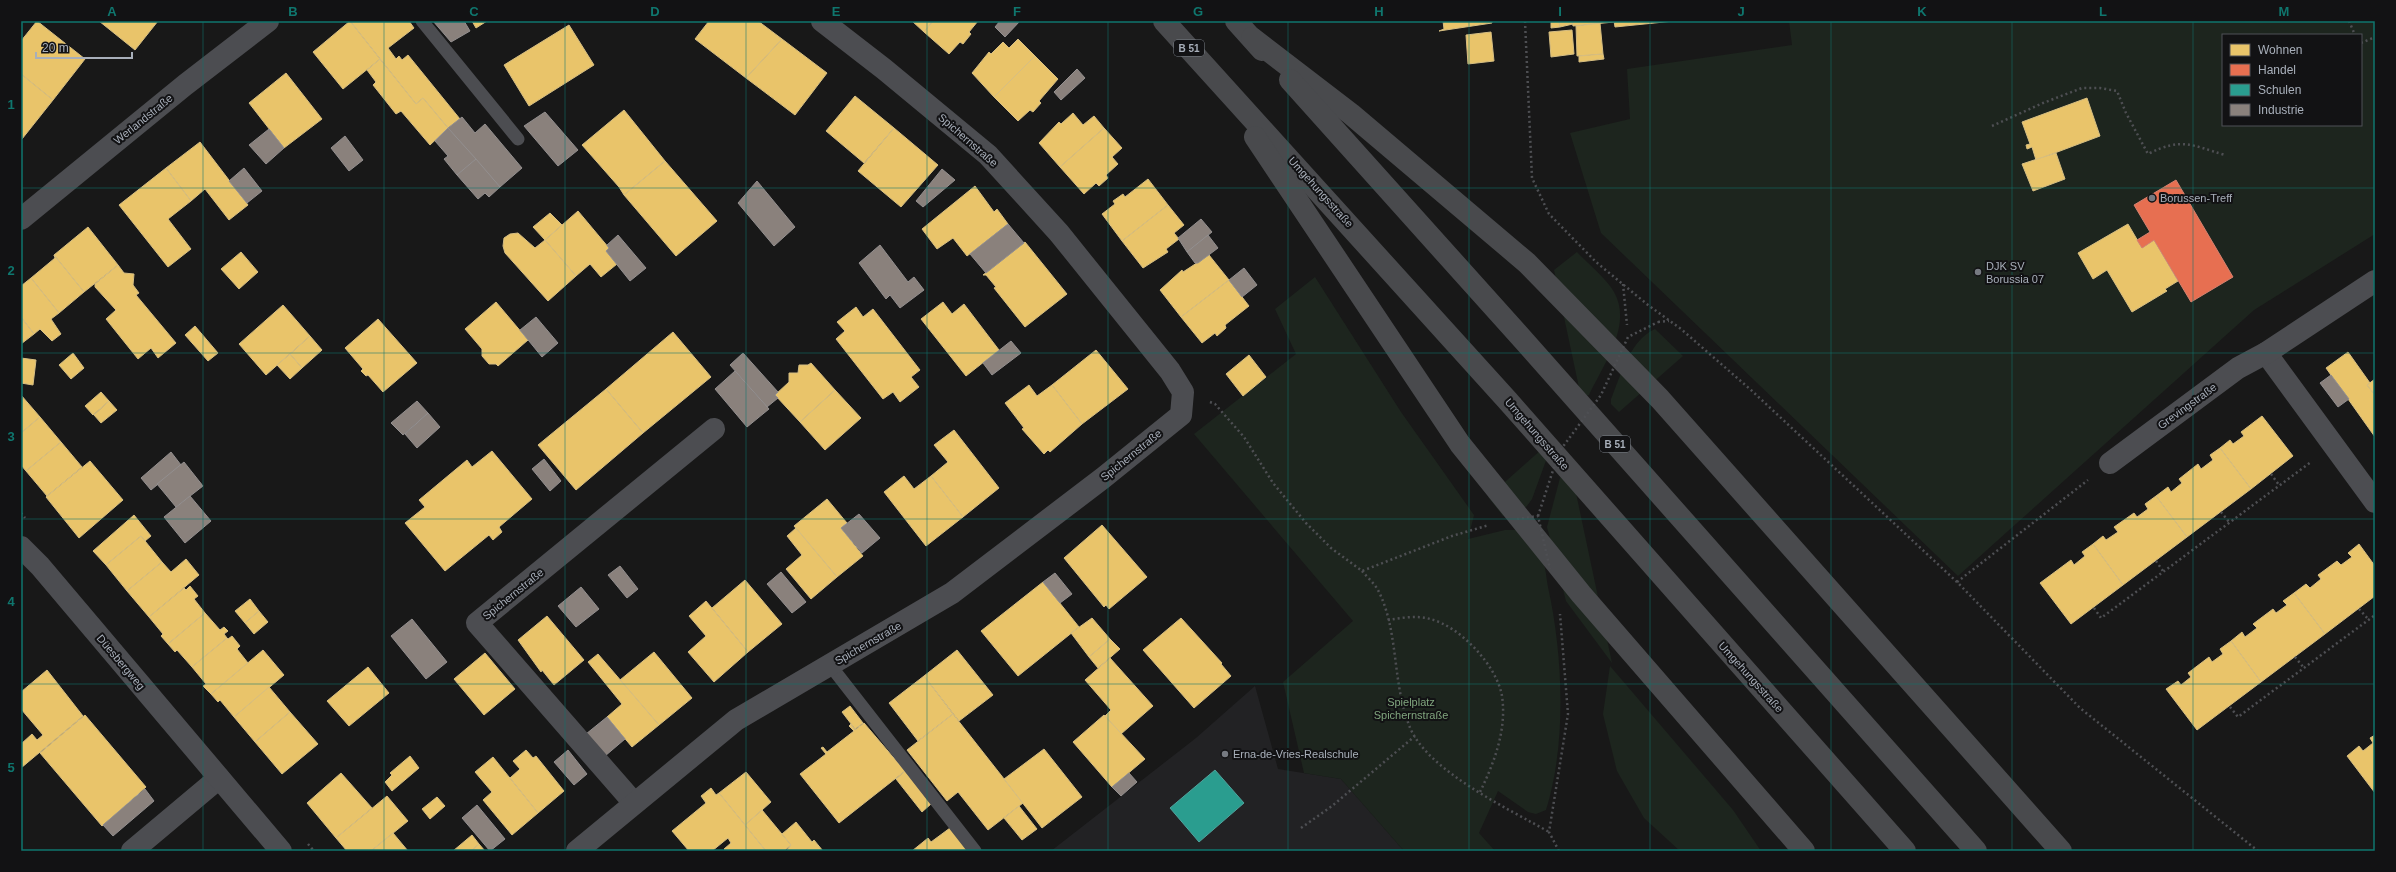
<svg xmlns="http://www.w3.org/2000/svg" width="2396" height="872" viewBox="0 0 2396 872" font-family="Arial,sans-serif">
  <rect width="100%" height="100%" fill="#181818"/>
  <!-- built -->
  <path fill="#222224" d="M1255,686L1278,769L1341,779L1404,851H1051L1196,738Z"/>
  <!-- green -->
  <g fill="#1d251e" fill-rule="evenodd">
    <path d="M1789,21H2375V234L2254,310L1958,576L1601,233L1570,133L1630,119L1627,69L1792,45ZM2223,35H2361V125H2223Z"/>
    <path d="M1577,252C1587,263 1607,279 1614,292C1633,325 1603,365 1589,395L1581,397L1554,270Z"/>
    <path d="M1315,277L1401,412L1474,515L1468,539L1505,530H1522C1528,537 1535,544 1540,551C1545,561 1546,576 1548,587C1563,655 1567,743 1546,810L1536,814L1528,812L1498,791L1479,833L1495,851H1404L1341,779L1304,773L1283,682L1353,621L1194,434L1296,354L1275,309Z"/>
    <path d="M1655,329L1683,356L1619,412L1611,404V399C1621,375 1630,340 1655,329Z"/>
    <path d="M1542,449L1548,455L1532,499L1527,506L1520,512L1503,516L1488,497Z"/>
    <path d="M1569,460L1612,663L1566,601L1547,527L1560,478L1564,467Z"/>
    <path d="M1610,666L1733,810L1761,851H1680L1644,818L1617,771L1603,714Z"/>
  </g>
  <!-- homes -->
  <g fill="#e9c46a" stroke="#d6be82">
    <path d="M37,21L85,59L53,100L21,74V41Z"/>
    <path d="M99,21H158L135,50Z"/>
    <path d="M350,21H409L414,28L388,48L396,59L399,56L402,60L408,55L460,119L448,128L423,98L416,104Z"/>
    <path d="M350,21L380,59L343,89L313,52Z"/>
    <path d="M472,21H487L476,28Z"/>
    <path d="M709,21H758L782,39L746,78L695,39Z"/>
    <path d="M912,21H933L924,32Z"/>
    <path d="M933,21H978L969,32L971,34L963,44L960,42L949,54L924,32Z"/>
    <path d="M1443,21H1492V23L1439,31L1444,29Z"/>
    <path d="M1551,21H1559L1560,27L1551,28Z"/>
    <path d="M1559,21H1572L1573,24L1560,27Z"/>
    <path d="M1572,21H1614V22L1573,26Z"/>
    <path d="M1614,21H1674L1615,27Z"/>
    <path d="M1600,23L1603,54L1577,56L1576,26Z"/>
    <path d="M569,25L594,65L529,106L504,65Z"/>
    <path d="M1572,30L1574,54L1551,57L1549,32Z"/>
    <path d="M1491,32L1494,61L1468,64L1466,35Z"/>
    <path d="M782,39L827,73L795,115L746,78Z"/>
    <path d="M1018,39L1035,56L994,97L972,73L989,52L991,54L1003,42L1009,48Z"/>
    <path d="M1603,54L1604,59L1579,62V56Z"/>
    <path d="M1035,56L1058,79L1039,101L1041,103L1033,112L1030,110L1018,121L994,97Z"/>
    <path d="M380,59L416,104L423,98L448,128L430,145L401,111L396,114L373,85L376,82L367,70Z"/>
    <path d="M286,73L322,119L284,148L249,103Z"/>
    <path d="M21,74L53,100L22,139L21,138Z"/>
    <path d="M855,96L894,128L864,163L826,131Z"/>
    <path d="M2087,98L2100,136L2036,160L2032,147L2027,149L2026,145L2030,144L2022,122Z"/>
    <path d="M624,110L665,161L624,195L619,187L582,145Z"/>
    <path d="M1073,113L1083,125L1094,116L1104,128L1060,167L1039,143L1059,122L1061,124Z"/>
    <path d="M894,128L938,165L901,207L858,171Z"/>
    <path d="M1104,128L1122,148L1112,157L1118,164L1106,175L1108,178L1099,186L1096,183L1084,194L1060,167Z"/>
    <path d="M200,142L248,205L229,220L205,189L191,201L166,168Z"/>
    <path d="M2056,153L2065,179L2033,191L2022,164Z"/>
    <path d="M665,161L717,221L676,256L624,195Z"/>
    <path d="M166,168L191,201L168,219L191,249L168,267L119,205Z"/>
    <path d="M1148,179L1168,205L1122,241L1102,214L1115,204L1113,201L1123,194L1125,197Z"/>
    <path d="M975,186L994,212L997,209L1008,224L967,256L953,238L937,249L922,229Z"/>
    <path d="M1168,205L1184,225L1174,233L1179,239L1166,249L1168,252L1143,268L1122,241Z"/>
    <path d="M578,211L609,248L606,251L617,264L601,277L590,264L576,276L545,240Z"/>
    <path d="M550,213L562,225L545,240L533,227Z"/>
    <path d="M2128,224L2142,248L2154,240L2178,281L2165,289L2167,291L2132,312L2107,270L2093,279L2078,253Z"/>
    <path d="M88,227L118,265L84,292L54,255Z"/>
    <path d="M518,233L535,248L545,240L576,276L548,301L505,253L503,246L504,238L510,234Z"/>
    <path d="M1025,242L1067,294L1025,327L994,288L996,287L986,275H983Z"/>
    <path d="M241,252L258,272L239,289L221,269Z"/>
    <path d="M54,255L84,292L59,313L31,278L55,258Z"/>
    <path d="M1209,255L1229,280L1181,317L1160,290L1182,270L1183,272Z"/>
    <path d="M118,265L124,273L134,274L133,285L139,293L136,295L176,343L158,358L151,348L138,359L106,319L116,310L95,287V284Z"/>
    <path d="M31,278L59,313L51,319L61,334L52,341L40,329L34,334L21,317V286Z"/>
    <path d="M1229,280L1249,306L1225,325L1226,328L1217,336L1215,333L1202,343L1181,317Z"/>
    <path d="M496,302L528,340L498,366L496,364H489L482,356V349L465,329Z"/>
    <path d="M943,302L952,314L964,304L999,350L966,376L921,319Z"/>
    <path d="M283,305L310,336L266,375L239,344Z"/>
    <path d="M856,307L863,317L873,309L920,370L911,377L919,387L900,402L893,392L883,399L836,339L845,331L837,322Z"/>
    <path d="M21,317L34,334L21,344Z"/>
    <path d="M378,319L417,363L383,392L368,375L366,376L361,371L363,369L345,348Z"/>
    <path d="M195,326L218,353L208,361L185,335Z"/>
    <path d="M673,332L711,377L643,433L606,389Z"/>
    <path d="M310,336L322,350L302,368L290,354Z"/>
    <path d="M1096,350L1128,389L1082,424L1052,385Z"/>
    <path d="M2348,352L2370,383L2367,385L2375,395V437L2326,368Z"/>
    <path d="M73,353L84,368L71,379L59,365Z"/>
    <path d="M290,354L302,368L290,379L277,365Z"/>
    <path d="M1249,355L1266,377L1243,396L1226,374Z"/>
    <path d="M21,358L36,360L33,385L21,383Z"/>
    <path d="M811,363L835,390L800,422L775,395L789,382V373H798L799,365H808Z"/>
    <path d="M2375,379V395L2367,385Z"/>
    <path d="M1029,385L1037,396L1052,385L1082,424L1050,452L1048,450L1044,454L1022,429L1024,428L1005,403Z"/>
    <path d="M606,389L643,433L576,490L538,445Z"/>
    <path d="M835,390L861,418L825,450L800,422Z"/>
    <path d="M101,392L109,401L93,415L85,406Z"/>
    <path d="M21,395L40,417L21,433Z"/>
    <path d="M109,401L117,410L101,423L94,415Z"/>
    <path d="M2262,416L2293,456L2251,489L2220,448L2230,440L2233,444L2244,436L2241,432Z"/>
    <path d="M40,417L61,442L26,471L21,465V433Z"/>
    <path d="M954,430L999,488L963,517L931,476L948,462L934,445Z"/>
    <path d="M61,442L82,467L47,496L26,471Z"/>
    <path d="M2220,448L2251,489L2187,537L2156,496L2168,487L2171,492L2182,483L2179,479L2198,464L2201,469L2213,460L2210,455Z"/>
    <path d="M492,451L532,499L499,527L502,532L493,540L489,535L445,571L405,523L425,507L419,500L467,460L472,467Z"/>
    <path d="M90,461L123,500L79,538L46,497Z"/>
    <path d="M904,476L914,489L931,476L963,517L926,546L884,492Z"/>
    <path d="M2156,496L2187,537L2123,585L2093,544L2103,536L2106,540L2118,532L2114,527L2134,513L2137,517L2148,509L2145,504Z"/>
    <path d="M827,499L847,523L841,528L863,556L837,577L794,526Z"/>
    <path d="M134,515L151,536L145,541L141,536L106,565L93,551Z"/>
    <path d="M1102,525L1147,577L1109,609L1106,605L1104,607L1064,558Z"/>
    <path d="M796,528L837,577L811,599L786,569L802,555L787,536Z"/>
    <path d="M141,536L162,562L127,591L106,565Z"/>
    <path d="M2093,544L2123,585L2071,624L2040,583L2071,560L2074,565L2085,556L2082,552Z"/>
    <path d="M2359,544L2375,566V596L2325,634L2294,593L2306,584L2310,588L2321,579L2318,575L2337,561L2341,565L2352,557L2348,553Z"/>
    <path d="M186,559L199,575L149,617L127,591L162,562L171,572Z"/>
    <path d="M745,580L782,624L748,652L712,608Z"/>
    <path d="M1043,582L1079,627L1018,676L981,631Z"/>
    <path d="M190,586L198,596L194,599L205,613L168,644L161,636L163,634L149,617L184,588L186,590Z"/>
    <path d="M2294,593L2325,634L2261,682L2231,641L2242,632L2245,637L2257,628L2253,624L2273,609L2276,613L2287,605L2283,601Z"/>
    <path d="M250,599L259,611L245,623L235,611Z"/>
    <path d="M706,601L748,652L714,682L688,652L706,636L689,616Z"/>
    <path d="M259,611L268,622L254,634L245,623Z"/>
    <path d="M205,613L220,630L224,627L228,631L224,634L227,638L192,667L177,650L175,652L168,644Z"/>
    <path d="M547,616L584,660L554,685L542,670L541,672L518,640Z"/>
    <path d="M1092,618L1110,639L1089,657L1071,633Z"/>
    <path d="M1181,618L1222,663L1221,664L1231,676L1194,708L1143,650Z"/>
    <path d="M232,636L240,646L237,649L248,663L211,694L203,686L206,684L192,667L227,638L228,639Z"/>
    <path d="M1110,639L1120,649L1098,668L1089,657Z"/>
    <path d="M2231,641L2261,682L2197,730L2166,689L2178,681L2181,685L2191,677L2188,673L2209,657L2212,662L2223,654L2220,649Z"/>
    <path d="M263,650L284,675L234,717L220,700L218,702L211,694Z"/>
    <path d="M957,650L993,695L959,721L924,676Z"/>
    <path d="M654,652L692,698L659,725L620,680Z"/>
    <path d="M485,653L515,689L484,715L454,679Z"/>
    <path d="M598,654L659,725L632,747L607,717L622,704L588,662Z"/>
    <path d="M1110,658L1153,706L1121,734L1105,716L1111,710L1085,680Z"/>
    <path d="M368,667L389,693L349,726L327,701Z"/>
    <path d="M47,670L83,716L21,768V744L32,734L37,740L43,735L21,709V692Z"/>
    <path d="M924,676L953,714L918,741L889,703Z"/>
    <path d="M269,687L290,712L255,742L234,717Z"/>
    <path d="M850,706L863,723L855,729L842,712Z"/>
    <path d="M290,712L318,744L282,774L255,742Z"/>
    <path d="M953,714L1023,803L988,830L958,792L947,801L907,750Z"/>
    <path d="M85,715L146,787L102,826L40,753Z"/>
    <path d="M1104,715L1145,759L1112,787L1073,742Z"/>
    <path d="M864,723L905,771L839,823L800,774L826,754L821,748L823,747L827,752L854,731L849,726L851,724L855,730Z"/>
    <path d="M2375,735V793L2347,756L2359,746L2363,751L2373,743L2370,738Z"/>
    <path d="M1044,749L1082,797L1042,828L1004,779Z"/>
    <path d="M526,750L533,758L536,756L564,791L538,813L510,778L520,769L513,761Z"/>
    <path d="M410,756L419,768L392,791L385,782L392,775L390,773Z"/>
    <path d="M493,757L538,813L512,835L483,800L492,792L475,772Z"/>
    <path d="M905,771L931,804L922,812L896,779Z"/>
    <path d="M746,772L771,802L745,825L719,793Z"/>
    <path d="M341,773L372,808L336,838L307,803Z"/>
    <path d="M711,788L716,795L719,793L766,851H726L724,849L731,843L728,838L712,851H689L672,831L706,803L701,796Z"/>
    <path d="M387,796L408,821L371,851H347L336,838Z"/>
    <path d="M437,797L445,806L430,819L422,809Z"/>
    <path d="M1019,806L1037,829L1022,840L1004,818Z"/>
    <path d="M762,810L791,845L784,851H766L745,825Z"/>
    <path d="M796,822L812,842L814,840L823,851H786L791,845L782,834Z"/>
    <path d="M950,828L968,851H912L928,838L931,842Z"/>
    <path d="M393,833L408,851H371Z"/>
    <path d="M472,835L479,844L471,851H453Z"/>
    <path d="M479,844L485,851H471Z"/>
  </g>
  <!-- shops -->
  <path fill="#e76f51" stroke="#d48270" d="M2176,180L2233,277L2191,302L2154,240L2142,248L2137,240L2150,232L2134,205Z"/>
  <!-- schools -->
  <path fill="#2a9d8f" stroke="#50a29c" d="M1215,770L1244,803L1199,842L1170,808Z"/>
  <!-- industry -->
  <g fill="#8a817c" stroke="#938f8f">
    <path d="M433,21H464L470,31L451,42Z"/>
    <path d="M1000,21H1020L1005,37L995,27Z"/>
    <path d="M1077,69L1085,78L1061,100L1054,92Z"/>
    <path d="M545,112L578,150L558,166L524,126Z"/>
    <path d="M462,117L475,133L485,124L522,168L500,187L448,128Z"/>
    <path d="M448,128L476,159L457,175L444,159L448,156L435,141Z"/>
    <path d="M269,129L284,148L266,164L249,145Z"/>
    <path d="M345,136L363,160L349,171L331,148Z"/>
    <path d="M476,159L500,187L489,197L485,193L478,199L457,175Z"/>
    <path d="M244,168L262,191L247,203L229,181Z"/>
    <path d="M942,169L955,180L923,207L916,201Z"/>
    <path d="M757,181L795,227L774,246L738,203Z"/>
    <path d="M1201,219L1212,232L1187,252L1178,238Z"/>
    <path d="M1008,224L1024,243L986,273L970,254Z"/>
    <path d="M618,235L646,268L630,281L606,251L609,248L607,245Z"/>
    <path d="M1208,235L1218,248L1198,263H1195L1187,252Z"/>
    <path d="M880,245L908,282L914,277L924,290L900,308L890,295L886,299L859,263Z"/>
    <path d="M1244,268L1257,285L1242,297L1229,280Z"/>
    <path d="M536,317L558,343L542,357L520,330Z"/>
    <path d="M1011,341L1021,353L992,375L983,363Z"/>
    <path d="M743,353L778,392L775,395L778,398L767,407L730,365Z"/>
    <path d="M735,371L769,409L747,427L715,389Z"/>
    <path d="M2331,375L2349,399L2338,407L2320,383Z"/>
    <path d="M417,401L428,413L403,435L391,423Z"/>
    <path d="M428,413L440,427L417,448L405,434Z"/>
    <path d="M171,452L181,465L151,490L141,478Z"/>
    <path d="M544,459L561,481L550,491L532,469Z"/>
    <path d="M184,462L203,486L176,507L157,484Z"/>
    <path d="M190,496L211,521L185,543L164,517Z"/>
    <path d="M859,514L880,538L862,553L841,528Z"/>
    <path d="M620,566L638,589L627,598L608,575Z"/>
    <path d="M781,572L806,602L792,613L767,584Z"/>
    <path d="M1055,573L1072,594L1060,603L1043,582Z"/>
    <path d="M581,587L599,609L576,627L558,606Z"/>
    <path d="M412,619L447,662L426,679L391,636Z"/>
    <path d="M607,717L625,739L605,756L586,734Z"/>
    <path d="M568,750L587,774L574,785L554,762Z"/>
    <path d="M1129,773L1137,782L1121,796L1112,787Z"/>
    <path d="M145,789L154,801L113,836L103,825Z"/>
    <path d="M477,805L505,839L490,851L462,818Z"/>
  </g>
  <g fill="none" stroke-linecap="round" stroke-linejoin="round">
    <!-- path -->
    <g stroke="#4e4f53" stroke-width="2.5" stroke-dasharray="2 3" stroke-linecap="butt">
      <path d="M1525,21L1532,178L1549,214L1596,262L1648,305L1681,329L1751,390L1957,582L2080,708L2258,851"/>
      <path d="M2349,21L2355,35"/>
      <path d="M2361,43L2375,37"/>
      <path d="M1992,126L2043,103L2082,88H2100L2117,91L2126,113L2148,154C2182,137 2191,145 2225,155"/>
      <path d="M1623,284L1627,325"/>
      <path d="M1658,322L1669,321"/>
      <path d="M1210,402L1215,404L1244,437L1273,483L1306,523L1331,548L1362,571L1452,536L1489,525"/>
      <path d="M2271,474L2279,485"/>
      <path d="M2221,512L2229,522"/>
      <path d="M21,513L25,518"/>
      <path d="M2156,561L2163,571"/>
      <path d="M1362,571C1367,577 1374,583 1378,590C1399,631 1392,682 1409,725C1425,770 1509,809 1549,832"/>
      <path d="M1957,582L2088,480"/>
      <path d="M2094,608L2101,618L2311,462"/>
      <path d="M2359,609L2369,620"/>
      <path d="M1388,620C1401,618 1417,615 1430,619C1460,626 1497,666 1502,696C1507,730 1494,763 1480,792"/>
      <path d="M2295,657L2304,668"/>
      <path d="M2230,707L2238,717L2375,615"/>
      <path d="M1301,828L1332,806L1415,736"/>
      <path d="M308,844L314,851"/>
      <path d="M1559,851L1549,832L1568,714L1560,614"/>
    </g>
    <!-- service -->
    <g stroke="#4c4d51" stroke-width="13">
      <path d="M422,21L518,139"/>
      <path d="M830,665L975,851"/>
    </g>
    <!-- minor -->
    <g stroke="#4c4d51" stroke-width="22">
      <path d="M21,219L185,85L268,21"/>
      <path d="M2266,353L2375,502"/>
      <path d="M2110,463L2238,368L2266,353L2375,281"/>
      <path d="M634,803L477,623L714,429"/>
      <path d="M132,851L219,778"/>
      <path d="M577,851L736,720L952,593L1103,478L1181,415L1183,392L1170,371L1059,233L988,155L884,69L822,21"/>
    </g>
    <!-- tertiary -->
    <path stroke="#4c4d51" stroke-width="22" d="M21,547L40,566L281,851"/>
    <!-- trunk -->
    <g stroke="#494a4d" stroke-width="22">
      <path d="M1164,21L1508,401L1905,851"/>
      <path d="M1236,21L1262,50"/>
      <path d="M1252,38L1351,114L1527,263L1660,399L2061,851"/>
      <path d="M1290,80L1526,343L1976,851"/>
      <path d="M1255,137L1460,444L1581,594L1804,851"/>
    </g>
    <!-- path-bridge -->
    <g stroke="#4e4f53" stroke-width="2.5" stroke-dasharray="2 3" stroke-linecap="butt">
      <path d="M1538,516L1559,452L1601,395L1628,337L1658,322"/>
      <path d="M1517,519L1538,516L1550,569"/>
    </g>
  </g>
  <!-- grid -->
  <path fill="none" stroke="#0f766e" stroke-width="1" stroke-opacity="0.55" d="M203,21V851M384,21V851M565,21V851M746,21V851M927,21V851M1108,21V851M1288,21V851M1469,21V851M1650,21V851M1831,21V851M2012,21V851M2193,21V851M21,188H2375M21,353H2375M21,519H2375M21,684H2375"/>
  <!-- markers -->
  <g fill="#767a81" stroke="#121214" stroke-width="1.5">
    <circle cx="2152" cy="198" r="4"/>
    <circle cx="1978" cy="272" r="4"/>
    <circle cx="1225" cy="754" r="4"/>
  </g>
  <g text-anchor="middle" stroke-width="4" stroke-linejoin="round" paint-order="stroke">
    <!-- shield labels -->
    <g fill="#121214" stroke="#7b8088" stroke-width="1">
      <rect x="1174" y="40" width="30" height="16" rx="3"/>
      <rect x="1600" y="436" width="30" height="16" rx="3"/>
    </g>
    <g font-size="10" font-weight="bold" fill="#a8afba">
      <text x="1189" y="52">B 51</text>
      <text x="1615" y="448">B 51</text>
    </g>
    <!-- street labels -->
    <g font-size="11" fill="#a8afba" stroke="#121214">
      <text transform="translate(143 119) rotate(-39)" y="4">Werlandstraße</text>
      <text transform="translate(968 140) rotate(41)" y="4">Spichernstraße</text>
      <text transform="translate(1321 192) rotate(48)" y="4">Umgehungsstraße</text>
      <text transform="translate(2187 406) rotate(-36)" y="4">Grevingstraße</text>
      <text transform="translate(1537 434) rotate(49)" y="4">Umgehungsstraße</text>
      <text transform="translate(1131 455) rotate(-39)" y="4">Spichernstraße</text>
      <text transform="translate(513 594) rotate(-39)" y="4">Spichernstraße</text>
      <text transform="translate(868 643) rotate(-30)" y="4">Spichernstraße</text>
      <text transform="translate(121 662) rotate(50)" y="4">Düesbergweg</text>
      <text transform="translate(1751 677) rotate(48)" y="4">Umgehungsstraße</text>
    </g>
    <!-- poi labels -->
    <g font-size="11" fill="#a8afba" stroke="#121214" text-anchor="start">
      <text x="2160" y="202">Borussen-Treff</text>
      <text x="1986" y="270">DJK SV<tspan x="1986" dy="13">Borussia 07</tspan></text>
      <text x="1233" y="758">Erna-de-Vries-Realschule</text>
    </g>
    <!-- park labels -->
    <g font-size="11" fill="#80a57e" stroke="#121214">
      <text x="1411" y="706">Spielplatz<tspan x="1411" dy="13">Spichernstraße</tspan></text>
    </g>
  </g>
  <!-- border -->
  <rect width="2396" height="872" fill="none" stroke="#121214" stroke-width="44"/>
  <!-- legend -->
  <rect x="2222" y="34" width="140" height="92" fill="#121214" stroke="#4e5156"/>
  <rect x="2230" y="44" width="20" height="12" fill="#e9c46a" stroke="#4e5156"/>
  <text x="2258" y="54" font-size="12" fill="#a8afba">Wohnen</text>
  <rect x="2230" y="64" width="20" height="12" fill="#e76f51" stroke="#4e5156"/>
  <text x="2258" y="74" font-size="12" fill="#a8afba">Handel</text>
  <rect x="2230" y="84" width="20" height="12" fill="#2a9d8f" stroke="#4e5156"/>
  <text x="2258" y="94" font-size="12" fill="#a8afba">Schulen</text>
  <rect x="2230" y="104" width="20" height="12" fill="#8a817c" stroke="#4e5156"/>
  <text x="2258" y="114" font-size="12" fill="#a8afba">Industrie</text>
  <!-- scale -->
  <path d="M36 52v6h96v-6" fill="none" stroke="#a8afba" stroke-width="2"/>
  <text x="42" y="52" font-size="12" fill="#a8afba" stroke="#121214" stroke-width="3" paint-order="stroke">20 m</text>
  <rect x="22" y="22" width="2352" height="828" fill="none" stroke="#0f766e" stroke-width="1.5"/>
  <g font-size="13" text-anchor="middle" font-weight="bold" fill="#0f766e">
    <text x="112" y="16">A</text>
    <text x="293" y="16">B</text>
    <text x="474" y="16">C</text>
    <text x="655" y="16">D</text>
    <text x="836" y="16">E</text>
    <text x="1017" y="16">F</text>
    <text x="1198" y="16">G</text>
    <text x="1379" y="16">H</text>
    <text x="1560" y="16">I</text>
    <text x="1741" y="16">J</text>
    <text x="1922" y="16">K</text>
    <text x="2103" y="16">L</text>
    <text x="2284" y="16">M</text>
    <text x="11" y="109">1</text>
    <text x="11" y="275">2</text>
    <text x="11" y="441">3</text>
    <text x="11" y="606">4</text>
    <text x="11" y="772">5</text>
  </g>
</svg>
